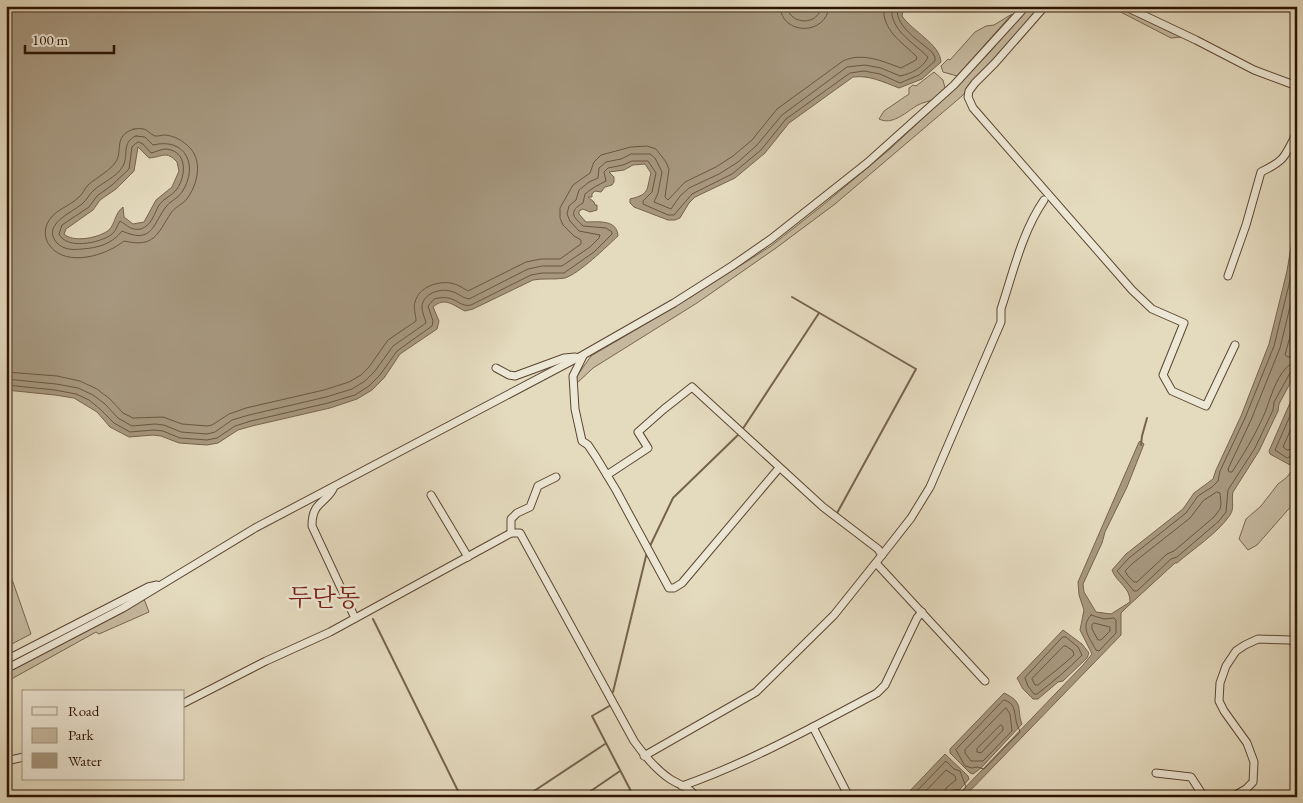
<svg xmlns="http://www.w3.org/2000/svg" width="1303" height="803" viewBox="0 0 1303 803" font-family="'EB Garamond','Noto Serif KR',serif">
  <rect width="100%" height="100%" fill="#e4dabe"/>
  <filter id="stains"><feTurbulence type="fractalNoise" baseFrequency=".004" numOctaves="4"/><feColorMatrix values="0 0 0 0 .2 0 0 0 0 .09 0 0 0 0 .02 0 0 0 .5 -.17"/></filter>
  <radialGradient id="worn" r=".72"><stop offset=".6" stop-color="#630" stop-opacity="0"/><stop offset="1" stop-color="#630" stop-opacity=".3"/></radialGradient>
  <!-- green -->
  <g fill="#c5b89e" stroke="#796650">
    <path d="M1029,6H1041L962,96L835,204L776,248L697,303L593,368L575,385L577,376L591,356L686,300L771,246L823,205L890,149L952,91L990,52Z"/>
    <path d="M1109,6H1119L1181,37L1171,38Z"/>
    <path d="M1012,14L957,76L943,72L941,66L948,59L950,60L975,32L986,26L994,25Z"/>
    <path d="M934,72L943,80L945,88C942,92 938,97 934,99C929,102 923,102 918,105C907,111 893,126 879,119L884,111L909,94V88L913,85L916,86Z"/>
    <path d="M1297,465V497L1294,503L1257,545L1248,550L1239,539L1246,519L1261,506L1278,484L1286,478Z"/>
    <path d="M6,562L31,634L6,647Z"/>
    <path d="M144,599L149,612L99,634L96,632L6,682V673L129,609Z"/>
  </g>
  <!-- water -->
  <g fill="#a6977e" stroke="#76634d" fill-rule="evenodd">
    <path d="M6,6H794C800,9 807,12 811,6H904L902,16C912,31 940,44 941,62L922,79L899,88C883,82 870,75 853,77L789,123L765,153L735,178L695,197L689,203L680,218L675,220H668L634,207L630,203V199C650,194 646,191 651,173L645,164L633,165L624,170L609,172L614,177V182L612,185L605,187L601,192L595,191L592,194V197H588L594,202L595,205H597V210L590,212L583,209L579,211V214L586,222C598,222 617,219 618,236C606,247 580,273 565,278C554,280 543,278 533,280L473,309L465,311C454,306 445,296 433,307L439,321L437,329L400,354L384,378L372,390L357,399L330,408L252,426L238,430L218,443L207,445L179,443L161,436L153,435L129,437L110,427L97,412L74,398L55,395L6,390ZM138,147L149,158C163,157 166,150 177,162L179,171L172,187L156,200L144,222L133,224L124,217L123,207C115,213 115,224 109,230C99,238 73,243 64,234L66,229L93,210L100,200L116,189L134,171Z"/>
    <path d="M1297,211V364L1295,374L1279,404L1278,411L1259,451L1233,492C1231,500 1235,508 1230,515C1218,533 1193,549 1177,563H1175L1127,607L1121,613V635L964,797H956L1083,665L1092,654L1080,630L1084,610L1079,595L1078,582L1139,442L1140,441L1144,444L1127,487L1105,532L1102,543L1083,584L1084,592L1096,612L1111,614L1130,602C1131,588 1116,582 1112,570L1126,554L1183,509L1194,493L1213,479L1216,470L1241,416L1269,344L1287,271Z"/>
    <path d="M1297,387V456L1290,465L1270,454L1269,451Z"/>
    <path d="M1063,630L1082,644L1089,653L1087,658L1063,681L1058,682L1038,699H1033L1023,689L1017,678Z"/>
    <path d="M1004,693C1025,703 1016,709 1022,724L981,768L973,774L970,773L950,753V749Z"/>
    <path d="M945,754L968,776L969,779L953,797H904Z"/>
  </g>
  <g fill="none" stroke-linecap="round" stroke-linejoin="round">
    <!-- shore -->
    <g stroke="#6a5640" stroke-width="1">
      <path d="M780,6C781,36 827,36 829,6"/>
      <path d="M787,6C789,26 820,26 821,6"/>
      <path d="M134,129C148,127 146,132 155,136C156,136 161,136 163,135C172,135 180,139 187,145C204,159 198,185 186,200C181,205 174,208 171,213C157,234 155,248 124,241C107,255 67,268 50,246C45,240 44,232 47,224C53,210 69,207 79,197C83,194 84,189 88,185C97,177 107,173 115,163C124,151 112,136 134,129Z"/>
      <path d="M136,136L145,137L153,145C186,137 199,166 182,192C178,199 169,201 165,208C152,227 151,244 122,231C112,244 98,248 82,249C73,250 64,250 57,243C41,225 71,213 82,204C87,200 89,194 94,190C103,182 117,177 123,166C129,155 121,142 136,136Z"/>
      <path d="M139,142L143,144L151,153C156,152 161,149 166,149C188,151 186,176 177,189C172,196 164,198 159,205C154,214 152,225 141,229C131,231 127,225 120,221C117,226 116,231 111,235C99,243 67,250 59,234L62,225L89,207L97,196L112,185L129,169L132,147L135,144Z"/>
      <path d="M1297,242L1292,272L1274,346L1245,418L1220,471L1218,481L1212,487L1198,496L1186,513L1129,558L1117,571L1134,591H1137L1171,559L1177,557L1219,521L1226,512L1228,490L1255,448L1273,410L1274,402L1290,373L1297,370"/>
      <path d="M1297,278L1280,348L1251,420L1228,469L1229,472H1232C1245,452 1257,432 1266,410C1271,396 1276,379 1286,368C1289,364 1293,364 1297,364"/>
      <path d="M1297,311L1285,355L1288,357L1297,356"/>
      <path d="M6,372L57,376L80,381L97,389L110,399L123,413L133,418L163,417L182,424L207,426L212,425L229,414L246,408L324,390L349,382L361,375L369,367L388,340L416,321C416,315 413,308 415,302C419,287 437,281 451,283C457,284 463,288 468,291L526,262L541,259H560L581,244V240L574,236L563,225L560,218V208L573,185L590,173L594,162L601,155L631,147L647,146L656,149L666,162L669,169L665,197L668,200L685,182L716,167L733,156L752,140L777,109L843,61C862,52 882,61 901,68L916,60L917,57C902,42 881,30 884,6"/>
      <path d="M6,379L56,384L78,388L93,395L105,404L118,418L132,426L155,424L164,425L181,432L207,434L215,432L232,420L249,415L326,397L352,389L365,381L375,371L393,346L426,323C425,318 422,313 422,307C422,294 440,288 450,291C457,292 462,298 469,299L528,269L542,266H562L590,247L599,238L600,235L579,231L570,221L567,214L569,206L576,200L579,190L589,182L598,178L599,168L606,162L621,159L631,154H650L655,158L662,172L658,193L654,202L671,209L680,196L689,188L719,174L738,162L757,145L782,115L847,67L865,65L881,68L900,76C911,74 924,67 928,57C914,43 888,29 892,6"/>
      <path d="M6,385L55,390L76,394L89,400L100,409L114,423L130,432L154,430L163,431L180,438L207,440L217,438L235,426L251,421L328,403L355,395L369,386L380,375L397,351L432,326L433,321L428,306L434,299C456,293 458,308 471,305L531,275L542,273H564L594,252L612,234V232L606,228L583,226C572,216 569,211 583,203L585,194C592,188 598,185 606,181L604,172L608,168L623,165L632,161H648L656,173L652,192L643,201V204L668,215H674L692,194L732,174L761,150L786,119L850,73L864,71L880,74L900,83L919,75L935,61V57L932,52C920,41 892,25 898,6"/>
      <path d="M1297,400L1275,450L1287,458L1297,454"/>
      <path d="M1297,415L1283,447L1287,450L1297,448"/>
      <path d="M1217,492L1220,493L1221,504L1220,509L1214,517L1174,551L1167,554L1137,582H1134L1128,576L1125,571L1133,563L1190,518L1203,501Z"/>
      <path d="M1091,615L1104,619L1114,618L1116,620V633L1099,651L1096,650C1089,637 1080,627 1091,615Z"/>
      <path d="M1094,623L1110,627V631L1101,640H1098L1092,629V625Z"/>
      <path d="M1063,637H1066L1078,647L1082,655C1068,669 1053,682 1037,694H1034L1028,686L1025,678Z"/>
      <path d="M1064,646H1066L1073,651L1074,655C1062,666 1050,675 1038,685H1035L1032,679Z"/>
      <path d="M1004,700C1015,703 1014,710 1016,720C1016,724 1019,728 1020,732L984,769L977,767L972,768L965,766L956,750Z"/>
      <path d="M1006,708L1010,714L1012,731L983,761H971L965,753V750Z"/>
      <path d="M1001,725L1003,727V730L981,753L977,752V749Z"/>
      <path d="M911,797L946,761L954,769L960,771L966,787L963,791C957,789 950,788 950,797"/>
      <path d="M920,797L946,770L955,776L956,780L946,788L943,797"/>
    </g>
    <!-- stream -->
    <g stroke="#76634d" stroke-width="2">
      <path d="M792,297L916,369L836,515"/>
      <path d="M742,430L819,313"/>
      <path d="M1141,445L1142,436L1147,418"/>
      <path d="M650,546L673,498L739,434"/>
      <path d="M373,619L461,797"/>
      <path d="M613,692L647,552"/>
      <path d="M611,705L592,716L634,797"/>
      <path d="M525,797L605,744"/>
      <path d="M582,797L620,771"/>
    </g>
    <defs>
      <g id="minor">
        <path d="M1045,6L995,63L975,83L969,91L968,97L973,108L1132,290L1152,309L1184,323L1163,375L1172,391L1206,406L1235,345"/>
        <path d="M1124,6L1196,40L1254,70L1297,86"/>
        <path d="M1228,276L1246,225L1261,172C1286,160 1285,156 1297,132"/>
        <path d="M583,356L573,376L575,409L582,441L588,445L596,457L616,490L669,588H674L682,583L779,468"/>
        <path d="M496,368L509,375L515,376L564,358L575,357"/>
        <path d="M607,475L648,448L638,432L664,409L692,387L823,507L878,549L882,555"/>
        <path d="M333,489C324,505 312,502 312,526L355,618"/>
        <path d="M431,495L468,557"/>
        <path d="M511,533V519L517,513L530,507L538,486L556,477"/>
        <path d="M876,563L985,681"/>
        <path d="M6,660L148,587L157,585"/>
        <path d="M6,669L123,608L255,528L583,355L674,303L732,266L771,239L867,163L954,85L1026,6"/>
        <path d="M184,703L266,661L330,632L511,533H520L634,741C644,755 655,769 670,779C679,785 690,787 696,797"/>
        <path d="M813,727L849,797"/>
        <path d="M644,756L756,692L834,615L882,555L911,518L930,487L1001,322V309C1013,273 1022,232 1044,200"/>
        <path d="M6,761L24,757"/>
        <path d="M1156,773L1191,777L1204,797"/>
        <path d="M682,786C748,763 815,726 877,693L885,685L917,618L922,612"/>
        <path d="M1232,797L1246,789L1253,782L1254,762L1247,743L1224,711L1219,701L1220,683L1226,666L1236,651L1245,645L1258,639L1290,640L1297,643"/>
      </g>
    </defs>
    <!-- minor casing -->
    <use href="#minor" stroke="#5b4632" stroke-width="9"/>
    <!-- minor -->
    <use href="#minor" stroke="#ede7d5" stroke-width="7"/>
  </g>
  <g text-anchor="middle" stroke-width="5" stroke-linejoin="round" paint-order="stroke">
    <!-- quarter labels -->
    <g font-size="25" fill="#7a1f14" stroke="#ede7d5">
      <text x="324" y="606">두단동</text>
    </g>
  </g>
  <!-- margin -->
  <rect width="1303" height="803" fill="none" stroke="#e4dabe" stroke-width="25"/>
  <rect x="8" y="8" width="1288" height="788" fill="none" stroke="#2d1403" stroke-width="2.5"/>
  <rect x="12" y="12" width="1278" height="778" fill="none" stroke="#2d1403"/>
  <!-- legend -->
  <rect x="22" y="690" width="162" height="90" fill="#ede7d5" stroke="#a09381"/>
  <rect x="32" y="707" width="25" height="8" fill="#ede7d5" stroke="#a09381"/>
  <text x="68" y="716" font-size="15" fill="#2d1403">Road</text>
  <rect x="32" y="728" width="25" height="15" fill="#c5b89e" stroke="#a09381"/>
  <text x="68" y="740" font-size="15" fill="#2d1403">Park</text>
  <rect x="32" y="753" width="25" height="15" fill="#a6977e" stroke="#a09381"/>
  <text x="68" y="766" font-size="15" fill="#2d1403">Water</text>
  <!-- scale -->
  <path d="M25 45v8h89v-8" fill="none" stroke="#2d1403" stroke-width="2.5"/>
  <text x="32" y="45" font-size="15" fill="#2d1403" stroke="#ede7d5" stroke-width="4" paint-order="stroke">100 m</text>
  <rect width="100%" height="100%" filter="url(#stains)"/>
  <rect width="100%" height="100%" fill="url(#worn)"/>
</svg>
